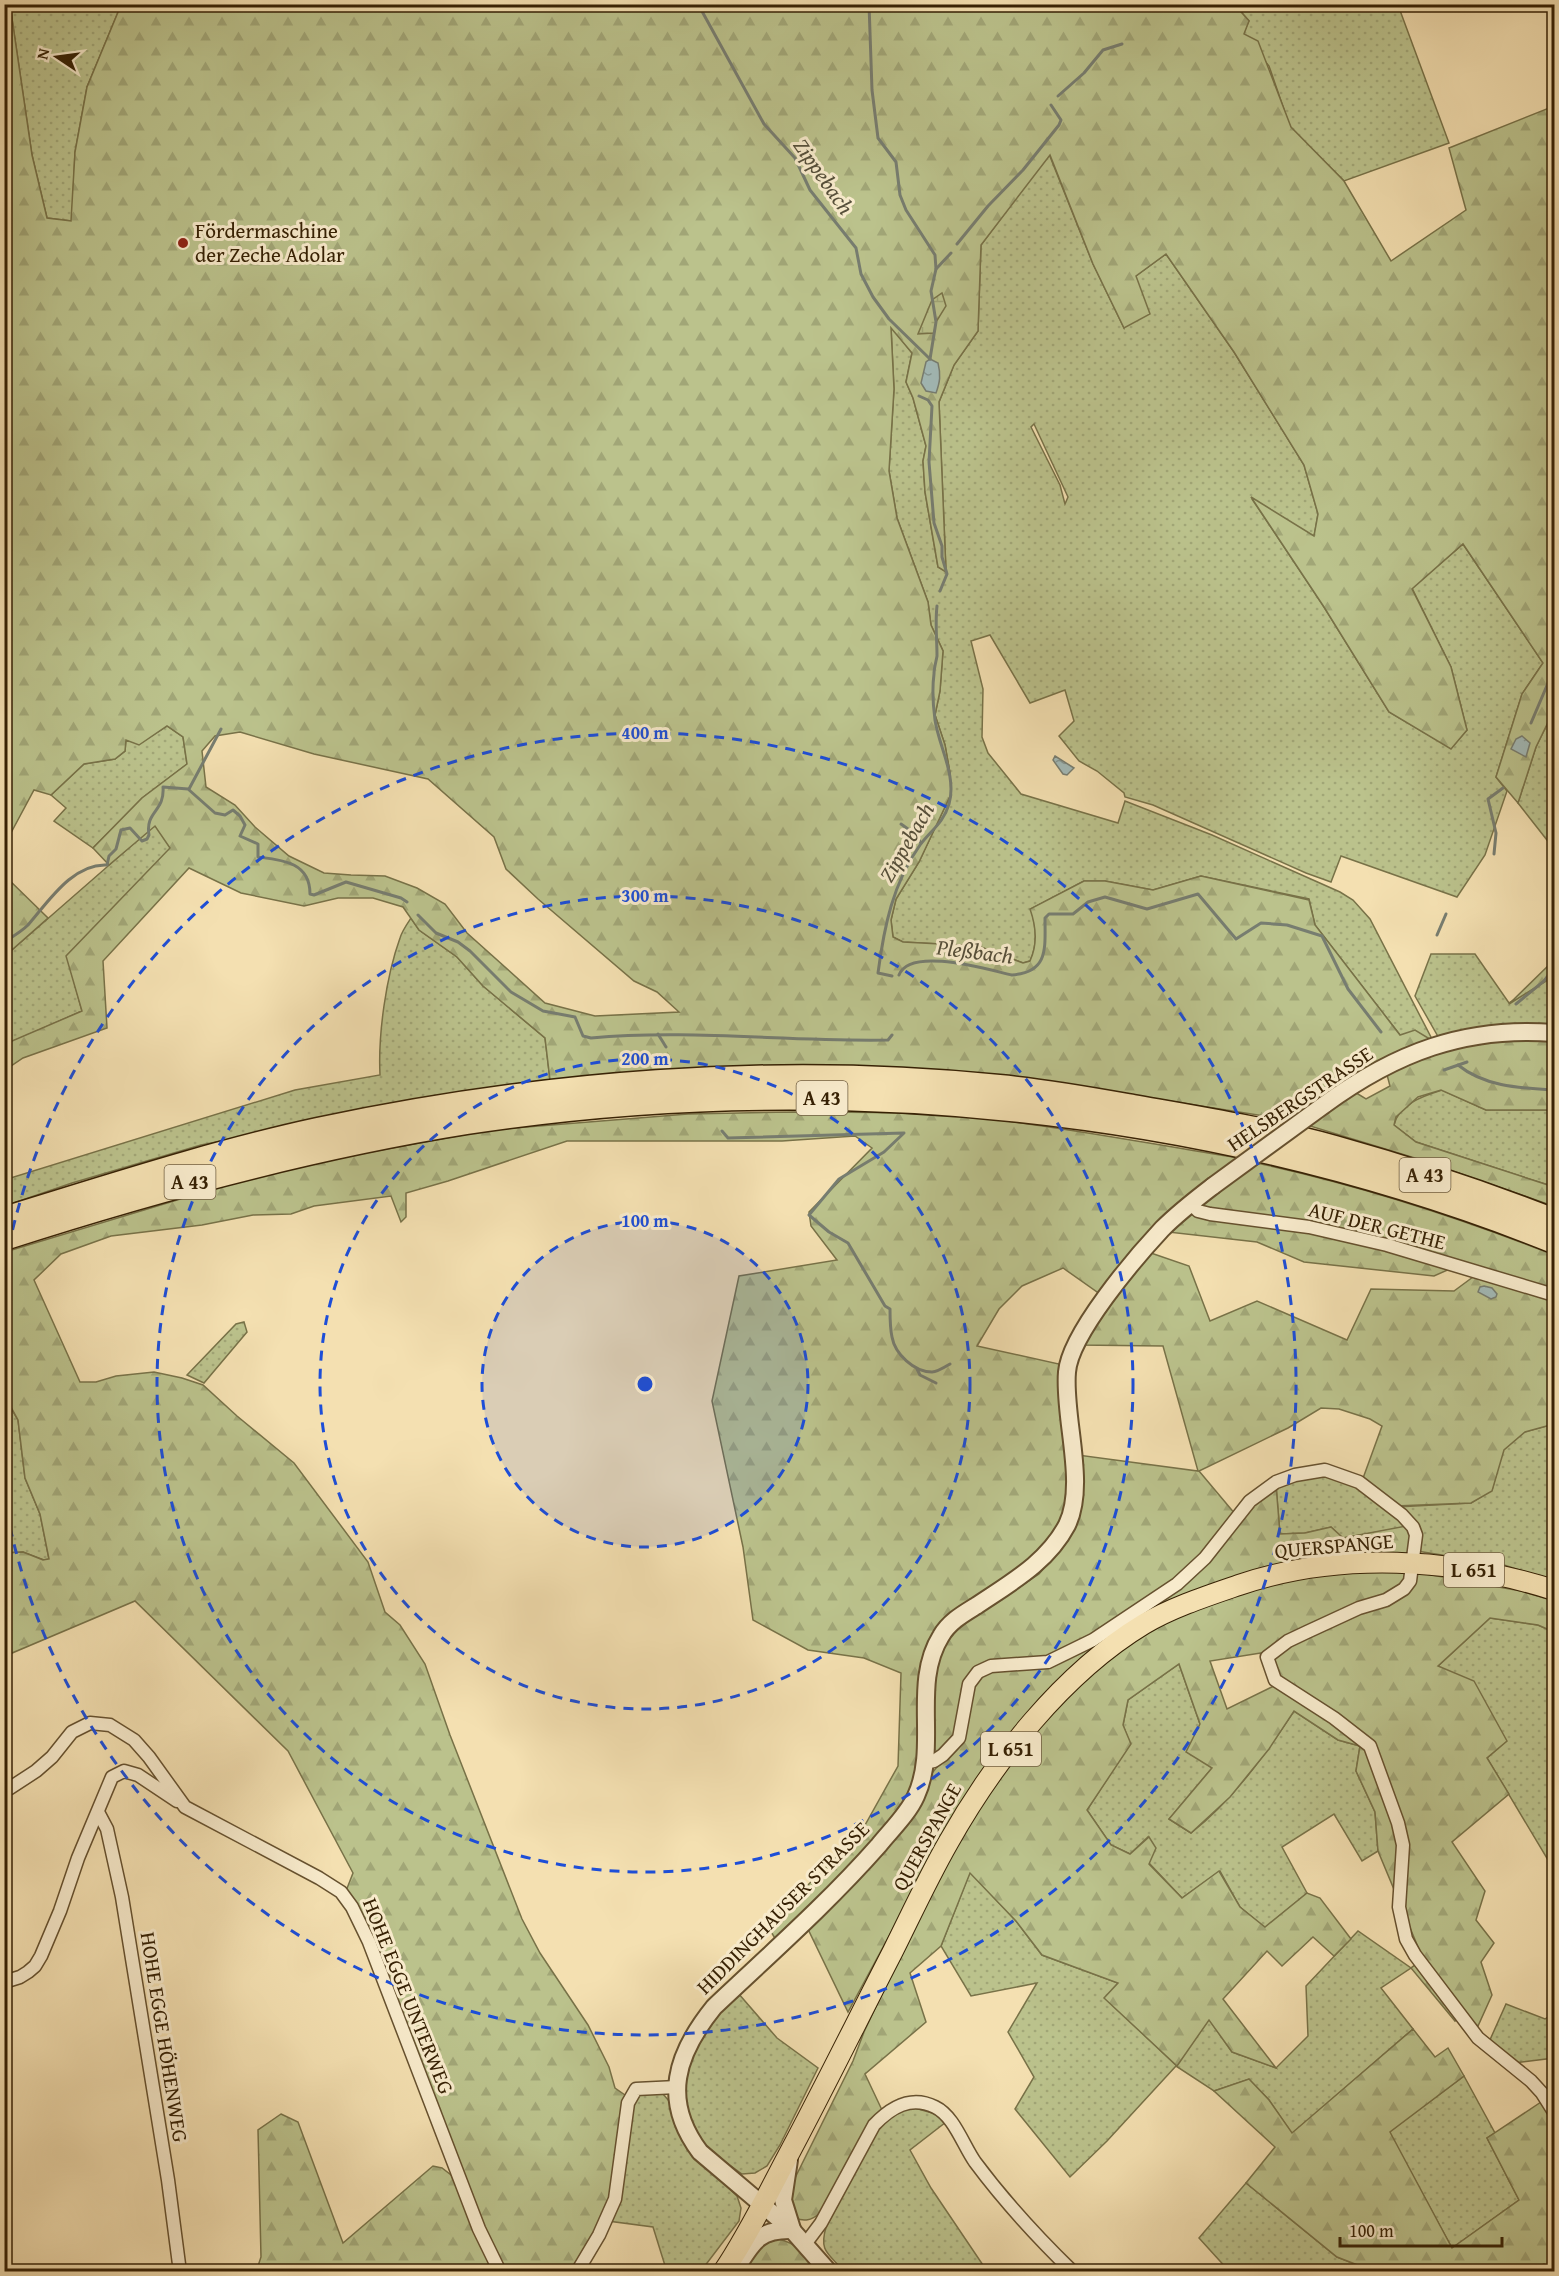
<svg xmlns="http://www.w3.org/2000/svg" width="1559" height="2276" viewBox="0 0 1559 2276" font-family="'Gentium Book Plus',serif">
  <defs>
    <pattern id="grass-dots" width="8" height="8" patternUnits="userSpaceOnUse" patternTransform="scale(1.5)"><rect width="8" height="8" fill="#bbc28c"/><path d="M2 2h.1M6 6h.1" fill="none" stroke="#a1a677" stroke-width="1.8" stroke-linecap="round"/></pattern>
    <pattern id="forest-firs" width="22" height="20" patternUnits="userSpaceOnUse" patternTransform="scale(1.5)"><rect width="22" height="20" fill="#bbc28c"/><path d="M5 1l3.5 6h-7zM16 11l3.5 6h-7z" fill="#a1a677"/></pattern>
    <pattern id="wetland-marsh" width="20" height="14" patternUnits="userSpaceOnUse" patternTransform="scale(1.5)"><rect width="20" height="14" fill="#bbc28c"/><path d="M1 5h8M5 5V1M11 12h8M15 12V8" fill="none" stroke="#a1a677"/></pattern>
    <pattern id="water-ripples" width="26" height="14" patternUnits="userSpaceOnUse" patternTransform="scale(1.5)"><rect width="26" height="14" fill="#a2bab8"/><path d="M2 4q2-2 4 0t4 0M15 11q2-2 4 0t4 0" fill="none" stroke="#859793"/></pattern>
  </defs>
  <rect width="100%" height="100%" fill="#f4e0b1"/>
  <filter id="stains"><feTurbulence type="fractalNoise" baseFrequency=".00333" numOctaves="4"/><feColorMatrix values="0 0 0 0 .2 0 0 0 0 .09 0 0 0 0 .02 0 0 0 .5 -.17"/></filter>
  <radialGradient id="worn" r=".72"><stop offset=".6" stop-color="#630" stop-opacity="0"/><stop offset="1" stop-color="#630" stop-opacity=".3"/></radialGradient>
  <!-- grass -->
  <g fill="url(#grass-dots)" stroke="#787248" stroke-width="1.5" fill-rule="evenodd">
    <path d="M10,5H121L87,87L75,152L72,221L47,218L32,155Z"/>
    <path d="M1235,5H1398L1449,143L1344,181L1290,127L1269,66L1243,34L1249,21Z"/>
    <path d="M1049,154L1093,264L1124,328L1136,276L1166,254L1234,352L1304,465L1318,514L1314,537L1252,499L1324,607L1389,712L1451,748L1467,730L1451,667L1412,588L1463,544L1543,663L1522,694L1496,777L1507,791L1485,855L1457,897L1341,856L1331,882L1306,873L1153,805L1125,797L1124,793L1097,771L1079,761L1059,736L1074,721L1065,690L1030,703L990,635L971,641L983,689L982,737L988,753L1021,794L1118,823L1125,801L1212,835L1340,892L1353,900L1370,919L1433,1041L1400,1035L1315,925L1309,899L1201,876L1153,890L1105,881H1084L1031,909C1036,927 1038,944 1030,961L1023,963L978,946L903,942L893,937L891,920L896,899L919,862L951,794L950,773L945,745L935,715L940,691L943,651L931,625L928,602L897,518L889,471L894,389L891,326L912,353L906,382L913,398L926,446L923,461L925,492L938,567L946,571L939,402L954,365L978,331L981,245ZM1034,424L1068,497L1065,504L1060,485L1031,427Z"/>
    <path d="M1554,710V849L1518,803L1536,747Z"/>
    <path d="M167,726L183,737L187,764L142,798L93,848L54,821L66,808L51,795L84,764L115,759L125,751L126,739L139,744Z"/>
    <path d="M155,825L171,848L67,956L82,1011L5,1045V956Z"/>
    <path d="M411,918L419,930L457,957L483,986L545,1038L550,1080L450,1096L201,1145L72,1183L5,1206L4,1180L295,1090L380,1075C378,1034 386,977 400,938C402,931 407,924 411,918Z"/>
    <path d="M1431,954H1475L1509,1003L1554,976V1029L1440,1040L1415,996Z"/>
    <path d="M1442,1090L1486,1110H1554V1193L1548,1185L1416,1142L1394,1125C1399,1104 1423,1096 1442,1090Z"/>
    <path d="M244,1322L247,1332L204,1383L187,1375L236,1324Z"/>
    <path d="M4,1396L18,1420L25,1478L40,1514L49,1559L44,1560L23,1552L5,1553Z"/>
    <path d="M1554,1424V1581L1504,1565L1417,1551L1396,1507L1471,1503L1492,1490L1503,1450L1524,1432Z"/>
    <path d="M1326,1472C1363,1488 1378,1499 1406,1527L1343,1538L1331,1527L1305,1533L1280,1534L1276,1485Z"/>
    <path d="M1490,1618L1538,1625L1554,1632V1870L1487,1758L1506,1741L1437,1667Z"/>
    <path d="M1179,1664L1200,1724L1212,1768L1169,1819L1191,1833C1233,1800 1264,1756 1294,1711L1338,1740L1360,1746L1356,1771L1375,1812L1378,1851L1362,1861L1334,1814L1282,1847L1307,1893L1265,1928L1240,1907L1220,1871L1182,1898L1149,1863L1148,1837L1130,1854L1111,1845L1087,1810L1130,1744L1123,1725L1128,1700Z"/>
    <path d="M970,1872L1016,1921L1042,1955L1118,1983L1105,1998L1176,2065L1209,2019L1232,2052L1276,2068L1308,2036L1306,1986L1358,1931L1411,1968L1381,1988L1413,2029L1292,2134L1269,2100L1249,2079L1214,2091L1176,2066L1107,2141L1070,2177L1015,2109L1034,2077L1008,2032L1037,1983L971,1996L941,1946Z"/>
    <path d="M738,1993L777,2038L818,2068L780,2145L767,2166L755,2173L742,2174L702,2145L686,2117L684,2066L703,2028Z"/>
    <path d="M1506,2004L1545,2019L1554,2013V2058L1514,2063L1489,2042Z"/>
    <path d="M1464,2076L1495,2133L1487,2138L1519,2200L1452,2248L1389,2132Z"/>
    <path d="M654,2093L663,2094L669,2101L677,2124L694,2154L737,2196L741,2208L739,2221L701,2271L667,2272L653,2227L608,2221L631,2104L639,2094Z"/>
    <path d="M911,2107L936,2114L946,2122L910,2150L931,2188L987,2271H844C828,2253 819,2252 826,2227L876,2132C886,2120 895,2113 911,2107Z"/>
    <path d="M1246,2183L1337,2257L1373,2271H1229L1199,2238Z"/>
  </g>
  <!-- forest -->
  <g fill="url(#forest-firs)" stroke="#787248" stroke-width="1.5" fill-rule="evenodd">
    <path d="M5,5H10L32,155L47,218L71,221L75,152L87,87L121,5H1235L1249,21L1244,34L1258,41L1291,127L1344,181L1391,261L1466,210L1449,148L1554,106V710L1536,747L1518,803L1496,777L1522,694L1543,663L1463,544L1412,589L1451,667L1467,730L1451,749L1389,712L1324,607L1251,497L1314,536L1318,514L1304,465L1234,352L1166,254L1136,276L1150,314L1124,328L1093,264L1050,155L981,245L978,331L954,365L939,402L946,572L938,567L925,492L923,461L926,446L913,398L906,382L912,353L891,328L894,389L889,471L897,518L928,602L931,625L943,651L940,691L935,715L945,745L950,773L951,794L919,862L896,899L891,920L893,937L903,942L978,946L1023,963L1030,961C1038,944 1036,926 1030,909L1084,881H1105L1153,890L1201,876L1309,900L1315,925L1400,1035L1415,1030L1433,1041L1337,1086L1289,1120L1132,1095L879,1069H692L550,1080L545,1038L483,986L457,957L419,930L403,907L373,898H338L304,906L241,893L189,868L103,961L107,1028L23,1058L5,1070V1044L82,1011L66,956L170,848L155,826L109,865L93,848L142,798L187,764L183,737L167,726L139,745L126,740L125,751L115,759L84,764L51,795L34,790L5,844ZM240,732L314,754L428,779L494,837L506,869L538,899L634,981L657,992L679,1012L595,1016L545,1003L467,933L445,904L417,888L385,876L351,875L324,873L289,856L255,827L235,805L206,787L202,751L215,736Z"/>
    <path d="M5,876L48,918L5,956H4Z"/>
    <path d="M1554,960V976L1509,1004Z"/>
    <path d="M1476,1040H1554V1110H1486L1441,1090L1418,1097L1396,1117L1394,1125L1416,1142L1548,1185L1554,1193L1553,1206L1418,1159L1310,1126L1340,1099L1353,1091L1366,1099L1390,1086L1386,1071Z"/>
    <path d="M791,1112C858,1112 925,1112 991,1119C1075,1129 1156,1145 1239,1158L1100,1294L1063,1268L1022,1286L999,1309L977,1346L1059,1364L1069,1488L1063,1520L1028,1564L934,1635L917,1773L910,1798L848,1873L776,1940L767,1925L860,1834L898,1766L901,1673L864,1658L808,1650L753,1620L743,1547L712,1401L739,1276L837,1260L811,1226L809,1212L872,1148L855,1136L782,1141H567L448,1181L406,1193V1217L401,1222L391,1196L314,1206L291,1214L253,1215L202,1225L111,1236L61,1254L34,1280L80,1382H96L116,1376L154,1372L182,1378L203,1385L237,1416L294,1463L368,1562L385,1612L400,1625L425,1664L450,1735L522,1919L540,1953L588,2025L609,2067L615,2088L625,2095L611,2198L598,2229L574,2271H504L490,2245L346,1891L353,1873L288,1751L135,1601L5,1656V1553L23,1552L43,1560L49,1559L40,1514L25,1478L18,1420L5,1396V1252L230,1184L310,1163L490,1130L688,1114Z"/>
    <path d="M1257,1163C1359,1185 1458,1217 1554,1255V1292L1461,1264L1434,1276L1304,1262L1257,1242L1168,1232L1188,1214Z"/>
    <path d="M1148,1252L1189,1266L1210,1321L1257,1301L1347,1340L1371,1289L1454,1291L1477,1274L1554,1298V1424L1525,1432L1504,1450L1492,1491L1471,1503L1395,1506L1362,1481L1382,1426L1370,1419L1339,1409L1321,1408L1288,1428L1199,1471L1236,1515L1228,1525L1175,1582L1111,1625L1047,1659L976,1670L957,1734L928,1765L934,1663L946,1642L955,1630L1039,1574L1062,1547L1078,1455L1198,1471L1163,1346L1079,1345Z"/>
    <path d="M1276,1485L1280,1534L1305,1533L1331,1527L1343,1538L1406,1526L1414,1535L1412,1553L1334,1555L1262,1569L1087,1656L942,1838L848,2012L807,1927L963,1735L972,1688L979,1675L992,1670L1049,1665L1179,1586L1252,1504Z"/>
    <path d="M1406,1571V1581L1401,1587L1267,1652L1210,1661L1227,1709L1278,1684L1269,1656L1289,1643L1388,1602L1415,1572L1521,1591L1554,1601V1632L1538,1625L1490,1618L1438,1666L1474,1681L1507,1741L1487,1758L1509,1794L1452,1842L1485,1891L1476,1920L1494,1943L1481,1962L1492,1995L1478,2026L1462,2013L1455,2021L1411,1968L1423,1959L1378,1851L1375,1812L1356,1771L1360,1746L1338,1740L1294,1711L1269,1749L1230,1797L1191,1833L1169,1819L1212,1768L1186,1752L1200,1724L1179,1664L1128,1700L1123,1725L1131,1744L1087,1810L1111,1845L1130,1854L1149,1837L1156,1848L1149,1864L1182,1898L1219,1871L1240,1907L1265,1927L1307,1893L1320,1898L1351,1939L1334,1956L1313,1937L1282,1966L1267,1951L1223,1999L1276,2068L1232,2052L1209,2020L1177,2066L1104,1998L1118,1983L1042,1955L1016,1921L970,1873L941,1946L910,1973L926,2022L865,2074L882,2110L867,2126L819,2214C811,2220 805,2222 795,2218L788,2197L792,2184L853,2061L864,2032L951,1848L973,1810L1077,1682L1151,1630L1202,1604L1306,1574Z"/>
    <path d="M1413,2029L1435,2057L1448,2048L1464,2076L1390,2132L1452,2248L1519,2200L1487,2138L1544,2100L1554,2122V2271H1549L1544,2264L1530,2272L1373,2271L1337,2257L1246,2183L1275,2147L1214,2091L1249,2079L1269,2100L1292,2133Z"/>
    <path d="M281,2114L298,2122L343,2243L433,2166L442,2168L451,2175L495,2272H256L261,2257L258,2130Z"/>
    <path d="M778,2239C798,2243 807,2256 819,2272H743L762,2245Z"/>
  </g>
  <!-- wetland -->
  <path fill="url(#wetland-marsh)" stroke="#787248" stroke-width="1.5" d="M942,293L946,306L936,322L934,333L918,334L932,300Z"/>
  <!-- water -->
  <g fill="url(#water-ripples)" stroke="#777d70" stroke-width="1.5">
    <path d="M930,359L938,363C941,375 940,382 936,393L926,391L921,383L926,362Z"/>
    <path d="M1522,736L1530,743L1526,757L1511,749L1516,739Z"/>
    <path d="M1055,756L1074,768L1067,775L1063,774L1053,760Z"/>
    <path d="M1484,1286L1492,1288L1497,1294L1496,1297L1491,1299L1478,1292L1480,1287Z"/>
  </g>
  <g fill="none" stroke-linecap="round" stroke-linejoin="round">
    <!-- stream -->
    <g stroke="#777d70" stroke-width="3">
      <path d="M698,4L764,124L795,158L810,190L856,248L861,274L873,297L889,319L930,359"/>
      <path d="M869,4L872,90L878,138L896,162L900,195L906,210L935,255L936,269L931,291L936,322L930,359"/>
      <path d="M1058,96L1084,73L1103,50L1122,44"/>
      <path d="M957,244L988,206L1023,170L1059,125L1061,120L1051,105"/>
      <path d="M936,269L951,253"/>
      <path d="M919,396L928,400L932,406L929,462L934,523L942,546V557L947,574L940,591"/>
      <path d="M1531,723L1554,669"/>
      <path d="M189,789L221,729"/>
      <path d="M901,824L915,834L921,843"/>
      <path d="M1494,854L1496,833L1488,799L1503,788"/>
      <path d="M418,915L436,933L458,942L470,951L511,992L543,1011L575,1017L583,1036L591,1038C689,1029 789,1042 888,1040L892,1035"/>
      <path d="M1437,935L1446,914"/>
      <path d="M4,942C12,937 21,932 28,925C48,902 73,863 107,865L109,856L116,849L121,830L130,828L142,841L147,839L149,835C145,811 165,812 163,787L188,789L215,813L225,815L233,810L240,816L245,825L240,836L258,844V857C282,860 310,862 310,894L314,895L346,882L401,898L407,902"/>
      <path d="M899,975C910,946 989,970 1012,975C1049,972 1045,948 1045,918L1049,914H1073L1088,902L1105,897L1147,909L1198,894L1236,939L1261,923L1287,925L1322,936L1348,989L1381,1032"/>
      <path d="M892,976L878,973C884,927 893,883 920,845C931,830 943,824 949,804C957,776 939,747 935,720C933,705 932,689 934,674C934,668 936,662 937,656C937,639 935,623 937,606"/>
      <path d="M1516,1004L1544,981L1554,968"/>
      <path d="M658,1034L666,1047"/>
      <path d="M1458,1065C1485,1087 1521,1088 1554,1090"/>
      <path d="M1444,1070L1467,1062"/>
      <path d="M722,1131L728,1138L904,1133L884,1152L839,1179L809,1215L829,1232L848,1243L885,1306L890,1309C890,1318 890,1328 892,1337C895,1354 914,1372 932,1372C937,1372 945,1367 950,1364"/>
      <path d="M917,1369L920,1375L936,1383"/>
    </g>
    <defs>
      <g id="minor">
        <path d="M1190,1203L1198,1211L1210,1214L1309,1227L1387,1245L1554,1295"/>
        <path d="M924,1763L934,1761L943,1755L959,1738L969,1684L978,1672L991,1666L1048,1662L1093,1640L1177,1584L1205,1558L1250,1501L1276,1482L1295,1475L1325,1470L1359,1482L1402,1515L1413,1527L1416,1535L1410,1581L1404,1589L1386,1600L1359,1608L1307,1632L1288,1641L1267,1657L1275,1680L1334,1718L1370,1746L1398,1823L1403,1845L1399,1907L1406,1939L1415,1955L1478,2038L1531,2081L1542,2093L1554,2112"/>
        <path d="M4,1790L10,1788L36,1771L52,1757L72,1732L90,1723L110,1725L134,1740L149,1757L185,1807L319,1878L341,1892L352,1907L369,1942L479,2229L500,2272"/>
        <path d="M98,1812L107,1829L122,1897L168,2180L180,2272"/>
        <path d="M4,1982L20,1977L28,1972L35,1966L41,1956L60,1911L78,1858L112,1777L124,1771L138,1775L177,1801"/>
        <path d="M806,2243L821,2223L874,2125C891,2107 911,2095 935,2107C954,2116 963,2145 975,2162C1004,2201 1038,2238 1073,2272"/>
        <path d="M577,2272L599,2235L615,2199L628,2103L636,2089L677,2087"/>
      </g>
      <g id="tertiary">
        <path d="M1324,1105C1395,1053 1465,1026 1554,1033"/>
        <path d="M789,2160L783,2200L792,2229"/>
        <path d="M734,2272C752,2244 757,2229 792,2230"/>
        <path d="M829,2272L792,2230L700,2152C661,2100 676,2054 714,2007C770,1954 828,1903 879,1845C891,1830 908,1814 916,1796C939,1746 911,1684 941,1636C949,1622 963,1614 976,1606C1010,1583 1047,1563 1067,1525C1087,1484 1063,1417 1067,1372C1070,1334 1135,1258 1162,1229C1178,1213 1196,1199 1213,1186"/>
      </g>
      <path id="primary" d="M723,2272C749,2234 769,2191 791,2150C826,2084 859,2017 893,1951C911,1915 928,1878 948,1843C994,1761 1063,1673 1144,1624C1173,1607 1207,1596 1239,1585C1340,1551 1454,1558 1554,1590"/>
      <g id="motorway">
        <path d="M4,1219C109,1187 212,1153 318,1130C540,1083 773,1064 999,1087C1044,1091 1088,1099 1133,1107C1201,1119 1269,1130 1335,1148C1410,1169 1483,1193 1554,1221"/>
        <path d="M4,1238C156,1189 310,1147 467,1122C829,1067 1214,1105 1554,1241"/>
      </g>
    </defs>
    <!-- minor casing -->
    <use href="#minor" stroke="#66512f" stroke-width="15"/>
    <!-- tertiary casing -->
    <use href="#tertiary" stroke="#66512f" stroke-width="20"/>
    <!-- primary casing -->
    <use href="#primary" stroke="#362104" stroke-width="22"/>
    <!-- motorway casing -->
    <use href="#motorway" stroke="#362104" stroke-width="27"/>
    <!-- minor -->
    <use href="#minor" stroke="#f8ebcc" stroke-width="12"/>
    <!-- tertiary -->
    <use href="#tertiary" stroke="#f8ebcc" stroke-width="16"/>
    <!-- primary -->
    <use href="#primary" stroke="#f4e0b1" stroke-width="20"/>
    <!-- motorway -->
    <use href="#motorway" stroke="#f4e0b1" stroke-width="24"/>
    <defs>
      <path id="tertiary-bridge" d="M1213,1186L1324,1105"/>
    </defs>
    <!-- tertiary-bridge casing -->
    <use href="#tertiary-bridge" stroke="#66512f" stroke-width="20" stroke-linecap="butt"/>
    <!-- tertiary-bridge -->
    <use href="#tertiary-bridge" stroke="#f8ebcc" stroke-width="16"/>
  </g>
  <!-- distance rings -->
  <circle cx="645" cy="1384" r="163" fill="#1d4ed8" fill-opacity=".12"/>
  <g fill="none" stroke="#1d4ed8" stroke-width="3" stroke-dasharray="10 8">
    <circle cx="645" cy="1384" r="163"/>
    <circle cx="645" cy="1384" r="325"/>
    <circle cx="645" cy="1384" r="488"/>
    <path d="M5 1265A651 651 0 1 1 5 1503"/>
  </g>
  <!-- markers -->
  <circle fill="#8f2418" stroke="#f8ebcc" stroke-width="2" cx="183" cy="243" r="6"/>
  <g text-anchor="middle" stroke-width="6" stroke-linejoin="round" paint-order="stroke">
    <!-- shield labels -->
    <g fill="#f8ebcc" stroke="#705e40" stroke-width="1.5">
      <rect x="796.5" y="1081" width="51" height="34" rx="4.5"/>
      <rect x="1399.5" y="1158" width="51" height="34" rx="4.5"/>
      <rect x="164.5" y="1165" width="51" height="34" rx="4.5"/>
      <rect x="1444" y="1553" width="60" height="34" rx="4.5"/>
      <rect x="981" y="1732" width="60" height="34" rx="4.5"/>
    </g>
    <g font-size="20" font-weight="bold" fill="#362104">
      <text x="822" y="1105">A 43</text>
      <text x="1425" y="1182">A 43</text>
      <text x="190" y="1189">A 43</text>
      <text x="1474" y="1577">L 651</text>
      <text x="1011" y="1756">L 651</text>
    </g>
    <!-- poi labels -->
    <g font-size="21" fill="#362104" stroke="#f8ebcc" text-anchor="start">
      <text x="195" y="238">Fördermaschine<tspan x="195" dy="24">der Zeche Adolar</tspan></text>
    </g>
    <!-- street labels -->
    <g font-size="21" fill="#362104" stroke="#f8ebcc">
      <text transform="translate(1300 1099) rotate(-34)" y="7">HELSBERGSTRASSE</text>
      <text transform="translate(1377 1226) rotate(14)" y="7">AUF DER GETHE</text>
      <text transform="translate(1334 1546) rotate(-5)" y="7">QUERSPANGE</text>
      <text transform="translate(927 1837) rotate(-61)" y="7">QUERSPANGE</text>
      <text transform="translate(783 1908) rotate(-45)" y="7">HIDDINGHAUSER STRASSE</text>
      <text transform="translate(408 1996) rotate(68)" y="7">HOHE EGGE UNTERWEG</text>
      <text transform="translate(164 2037) rotate(81)" y="7">HOHE EGGE HÖHENWEG</text>
    </g>
    <!-- water labels -->
    <g font-size="22" font-style="italic" fill="#564f3a" stroke="#f8ebcc">
      <text transform="translate(824 176) rotate(55)" y="8">Zippebach</text>
      <text transform="translate(906 842) rotate(-60)" y="8">Zippebach</text>
      <text transform="translate(975 951) rotate(7)" y="8">Pleßbach</text>
    </g>
  </g>
  <circle cx="645" cy="1384" r="9" fill="#1d4ed8" stroke="#f8ebcc" stroke-width="3"/>
  <g font-size="18" text-anchor="middle" font-weight="bold" fill="#1d4ed8" stroke="#f8ebcc" stroke-width="6" stroke-linejoin="round" paint-order="stroke">
    <text x="645" y="739">400 m</text>
    <text x="645" y="902">300 m</text>
    <text x="645" y="1065">200 m</text>
    <text x="645" y="1227">100 m</text>
  </g>
  <!-- margin -->
  <rect width="1559" height="2276" fill="none" stroke="#f4e0b1" stroke-width="24"/>
  <rect x="6" y="6" width="1547" height="2264" fill="none" stroke="#362104" stroke-width="3"/>
  <rect x="12" y="12" width="1535" height="2252" fill="none" stroke="#362104" stroke-width="1.5"/>
  <!-- north arrow -->
  <g transform="translate(57 57) rotate(283)" stroke="#f8ebcc" stroke-width="4.5" paint-order="stroke">
  <path d="M0-4.5L10 22L0 15L-10 22Z" fill="#362104"/>
  <text y="-9" font-size="16" font-weight="bold" text-anchor="middle" fill="#362104">N</text>
  </g>
  <!-- scale -->
  <path d="M1340 2237v9h162v-9" fill="none" stroke="#362104" stroke-width="3"/>
  <text x="1349" y="2237" font-size="18" fill="#362104" stroke="#f8ebcc" stroke-width="4.5" paint-order="stroke">100 m</text>
  <rect width="100%" height="100%" filter="url(#stains)"/>
  <rect width="100%" height="100%" fill="url(#worn)"/>
</svg>
